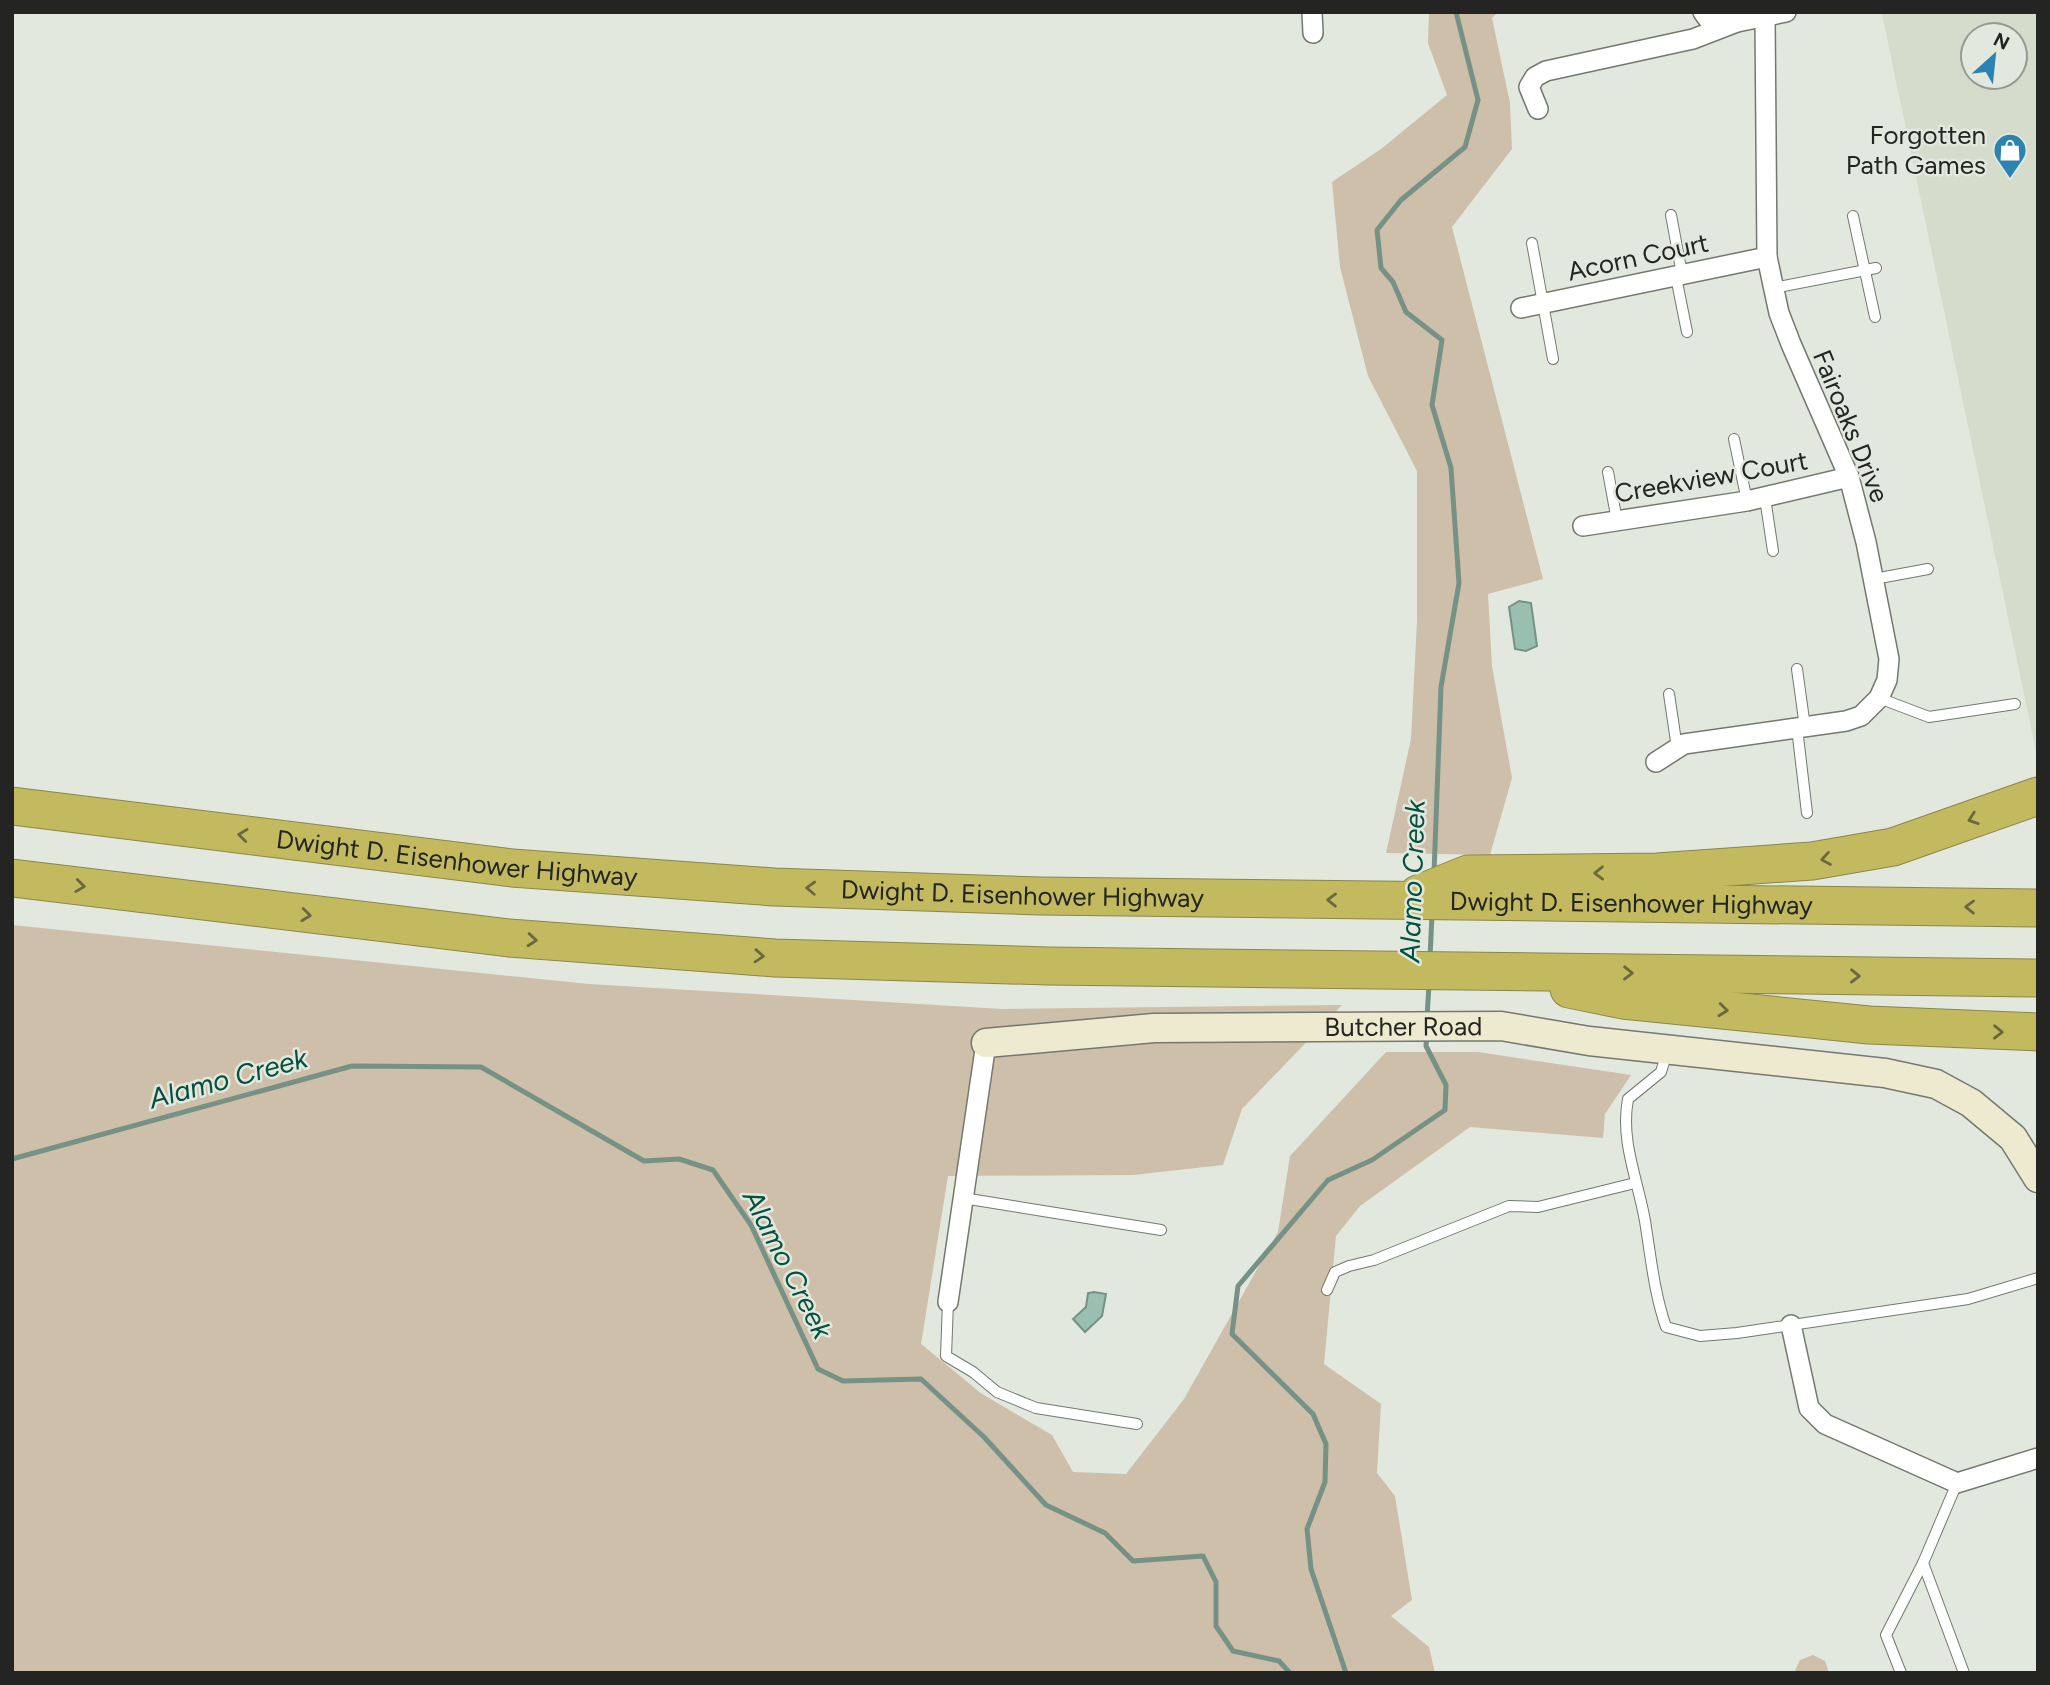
<svg xmlns="http://www.w3.org/2000/svg" width="2050" height="1685" viewBox="0 0 2050 1685" font-family="Figtree,sans-serif">
  <rect width="100%" height="100%" fill="#e3e8de"/>
  <!-- built -->
  <path fill="#d5dccb" fill-rule="evenodd" d="M1892,12H2038V761L1882,14ZM1973,35H2015V77H1973Z"/>
  <!-- green -->
  <g fill="#cdbfa9">
    <path d="M1429,12H1498L1492,18L1510,103L1512,149L1452,227L1543,579L1488,594L1492,666L1512,778L1490,855L1386,853L1411,739L1417,621V471L1368,376L1340,267L1332,182L1381,149L1447,95L1428,43Z"/>
    <path d="M12,925L589,984L1002,1009L1342,1005L1242,1109L1223,1165L1133,1175L948,1176L921,1344L982,1394L1052,1435L1073,1472L1126,1474L1184,1399L1278,1232L1290,1156L1386,1052H1478L1631,1075L1605,1114L1603,1138L1470,1127L1360,1206L1336,1236L1324,1364L1381,1404L1377,1473L1395,1496L1412,1600L1391,1616L1429,1647L1435,1673H12Z"/>
    <path d="M1813,1655L1825,1661L1829,1673H1794L1800,1660Z"/>
  </g>
  <!-- water -->
  <g fill="#99bfb0" stroke="#769185" stroke-width="2">
    <path d="M1519,601L1531,603L1537,646L1526,651L1515,649L1509,607Z"/>
    <path d="M1094,1292L1106,1294L1102,1316L1085,1332L1073,1319L1086,1307L1088,1293Z"/>
  </g>
  <g fill="none" stroke-linecap="round" stroke-linejoin="round">
    <!-- stream -->
    <g stroke="#769185" stroke-width="5">
      <path d="M1434,873L1441,687L1459,583L1451,468L1432,405L1442,340L1406,312L1393,282L1381,268L1377,230L1401,200L1465,147L1478,100L1456,12"/>
      <path d="M1430,957L1432,915"/>
      <path d="M1427,1017L1429,985"/>
      <path d="M12,1159L352,1066L481,1067L644,1161L679,1159L713,1170L751,1225L818,1369L843,1381L921,1379L984,1437L1046,1505L1105,1533L1133,1561L1203,1556L1216,1582V1626L1233,1651L1279,1661L1290,1673"/>
      <path d="M1346,1673L1311,1569L1307,1529L1325,1482L1326,1444L1313,1414L1232,1334L1238,1286L1328,1180L1372,1160L1445,1110L1446,1085L1426,1046L1427,1034"/>
    </g>
    <defs>
      <g id="lane">
        <path d="M1671,215L1682,274"/>
        <path d="M1853,216L1875,317"/>
        <path d="M1532,243L1553,359"/>
        <path d="M1676,277L1687,332"/>
        <path d="M1774,288L1876,268"/>
        <path d="M1734,439L1747,501"/>
        <path d="M1608,472L1617,521"/>
        <path d="M1765,498L1773,551"/>
        <path d="M1874,579L1928,569"/>
        <path d="M1797,669L1805,727"/>
        <path d="M1669,694L1677,748"/>
        <path d="M1879,698L1929,717L2015,704"/>
        <path d="M1797,728L1807,813"/>
        <path d="M1667,1052L1661,1072L1628,1099C1620,1141 1638,1180 1645,1221C1651,1258 1654,1292 1666,1327L1700,1336L1737,1333L1968,1299L2038,1278"/>
        <path d="M963,1198L1161,1230"/>
        <path d="M1327,1290L1335,1272L1349,1266L1374,1260L1509,1206L1538,1207L1635,1183"/>
        <path d="M948,1302L946,1356L973,1372L997,1392L1036,1408L1137,1424"/>
        <path d="M1923,1563L1964,1673"/>
        <path d="M1901,1673L1886,1635L1923,1563L1957,1483"/>
      </g>
      <g id="street">
        <path d="M1312,12L1313,33"/>
        <path d="M1703,12L1708,19L1737,22L1786,12"/>
        <path d="M1538,109L1529,87L1535,77L1546,71L1693,39L1737,22"/>
        <path d="M1521,308L1767,257"/>
        <path d="M1583,526L1747,501L1849,477"/>
        <path d="M1656,762L1684,744L1846,721L1861,716L1879,698L1887,680L1889,659L1866,542L1849,477L1791,344L1779,313L1767,257L1765,17"/>
        <path d="M948,1302L986,1043"/>
        <path d="M1791,1325L1809,1408L1825,1424L1957,1483L2038,1458"/>
      </g>
      <g id="secondary">
        <path id="s1" d="M986,1043L1154,1028L1501,1026L1589,1041L1885,1073L1936,1084L1971,1103L2013,1138L2038,1178"/>
      </g>
      <g id="highway">
        <path id="s2" d="M12,806L512,868L774,887L1040,896L2038,908"/>
        <path d="M12,878L509,938L775,958L1048,966L2038,978"/>
        <path d="M1418,894L1468,874L1657,872L1812,861L1893,847L2038,796"/>
        <path d="M1569,989L1623,1000L1869,1025L2038,1032"/>
      </g>
    </defs>
    <!-- lane casing -->
    <use href="#lane" stroke="#74786f" stroke-width="12"/>
    <!-- street casing -->
    <use href="#street" stroke="#74786f" stroke-width="22"/>
    <!-- secondary casing -->
    <use href="#secondary" stroke="#74786f" stroke-width="31"/>
    <!-- highway casing -->
    <use href="#highway" stroke="#8b864a" stroke-width="39"/>
    <!-- lane -->
    <use href="#lane" stroke="#fff" stroke-width="10"/>
    <!-- street -->
    <use href="#street" stroke="#fff" stroke-width="19"/>
    <!-- secondary -->
    <use href="#secondary" stroke="#edeacf" stroke-width="28"/>
    <!-- highway -->
    <use href="#highway" stroke="#c3ba60" stroke-width="37"/>
  </g>
  <!-- one-way arrows -->
  <defs><path id="oneway-chevron" d="M-2-3.5L2.5 0L-2 3.5" fill="none" stroke-width="1.6" stroke-linecap="round" stroke-linejoin="round" transform="scale(1.75)"/></defs>
  <g stroke="#6c683e">
    <use href="#oneway-chevron" transform="translate(1973 819) rotate(161)"/>
    <use href="#oneway-chevron" transform="translate(243 835) rotate(-173)"/>
    <use href="#oneway-chevron" transform="translate(1826 859) rotate(170)"/>
    <use href="#oneway-chevron" transform="translate(1599 873) rotate(179)"/>
    <use href="#oneway-chevron" transform="translate(80 886) rotate(7)"/>
    <use href="#oneway-chevron" transform="translate(811 888) rotate(-178)"/>
    <use href="#oneway-chevron" transform="translate(1332 900) rotate(-179)"/>
    <use href="#oneway-chevron" transform="translate(1970 907) rotate(-179)"/>
    <use href="#oneway-chevron" transform="translate(306 915) rotate(6)"/>
    <use href="#oneway-chevron" transform="translate(532 940) rotate(5)"/>
    <use href="#oneway-chevron" transform="translate(759 956) rotate(4)"/>
    <use href="#oneway-chevron" transform="translate(1628 973) rotate(1)"/>
    <use href="#oneway-chevron" transform="translate(1855 976) rotate(1)"/>
    <use href="#oneway-chevron" transform="translate(1723 1010) rotate(6)"/>
    <use href="#oneway-chevron" transform="translate(1998 1032) rotate(1)"/>
  </g>
  <!-- icons -->
  <defs>
    <symbol id="shop-pin" viewBox="-11 -11 22 30"><path d="M0 17L-7.5 6A9.5 9.5 0 1 1 7.5 6Z" fill="#2c83b2" stroke="#e3e8de"/><path d="M-5-2.5h2.3a2.7 3.5 0 0 1 5.4 0H5L5.5 6h-11ZM-1.5-2.5h3a1.5 2.3 0 0 0-3 0Z" fill="#fff"/></symbol>
  </defs>
  <g fill-rule="evenodd">
    <use href="#shop-pin" x="1991" y="131" width="38" height="52"/>
  </g>
  <g text-anchor="middle" stroke-width="5" stroke-linejoin="round" paint-order="stroke">
    <!-- poi labels -->
    <g font-size="26" fill="#242522" stroke="#e3e8de" text-anchor="end">
      <text x="1986" y="144">Forgotten<tspan x="1986" dy="30">Path Games</tspan></text>
    </g>
    <!-- street labels -->
    <g font-size="26" fill="#242522" stroke="#e3e8de">
      <text transform="translate(1638 257) rotate(-12)" y="9">Acorn Court</text>
      <text transform="translate(1851 426) rotate(68)" y="9">Fairoaks Drive</text>
      <text transform="translate(1711 477) rotate(-10)" y="9">Creekview Court</text>
      <text dy="9" stroke="none"><textPath href="#s2" startOffset="448">Dwight D. Eisenhower Highway</textPath></text>
      <text dy="9" stroke="none"><textPath href="#s2" startOffset="1015">Dwight D. Eisenhower Highway</textPath></text>
      <text dy="9" stroke="none"><textPath href="#s2" startOffset="1624">Dwight D. Eisenhower Highway</textPath></text>
      <text dy="9" stroke="none"><textPath href="#s1" startOffset="418">Butcher Road</textPath></text>
    </g>
    <!-- water labels -->
    <g font-size="28" font-style="italic" fill="#02503e" stroke="#e3e8de">
      <text transform="translate(1412 881) rotate(-88)" y="10">Alamo Creek</text>
      <text transform="translate(228 1078) rotate(-15)" y="10">Alamo Creek</text>
      <text transform="translate(788 1264) rotate(63)" y="10">Alamo Creek</text>
    </g>
  </g>
  <!-- border -->
  <rect width="2050" height="1685" fill="none" stroke="#242522" stroke-width="28"/>
  <!-- north arrow -->
  <g transform="translate(1994 56) rotate(27)"><circle r="33" fill="#e3e8de" stroke="#979a93" stroke-width="2"/>
  <path d="M0-5L12 26L0 18L-12 26Z" fill="#2c83b2"/>
  <text y="-10" font-size="19" font-weight="bold" text-anchor="middle" fill="#242522">N</text>
  </g>
</svg>
